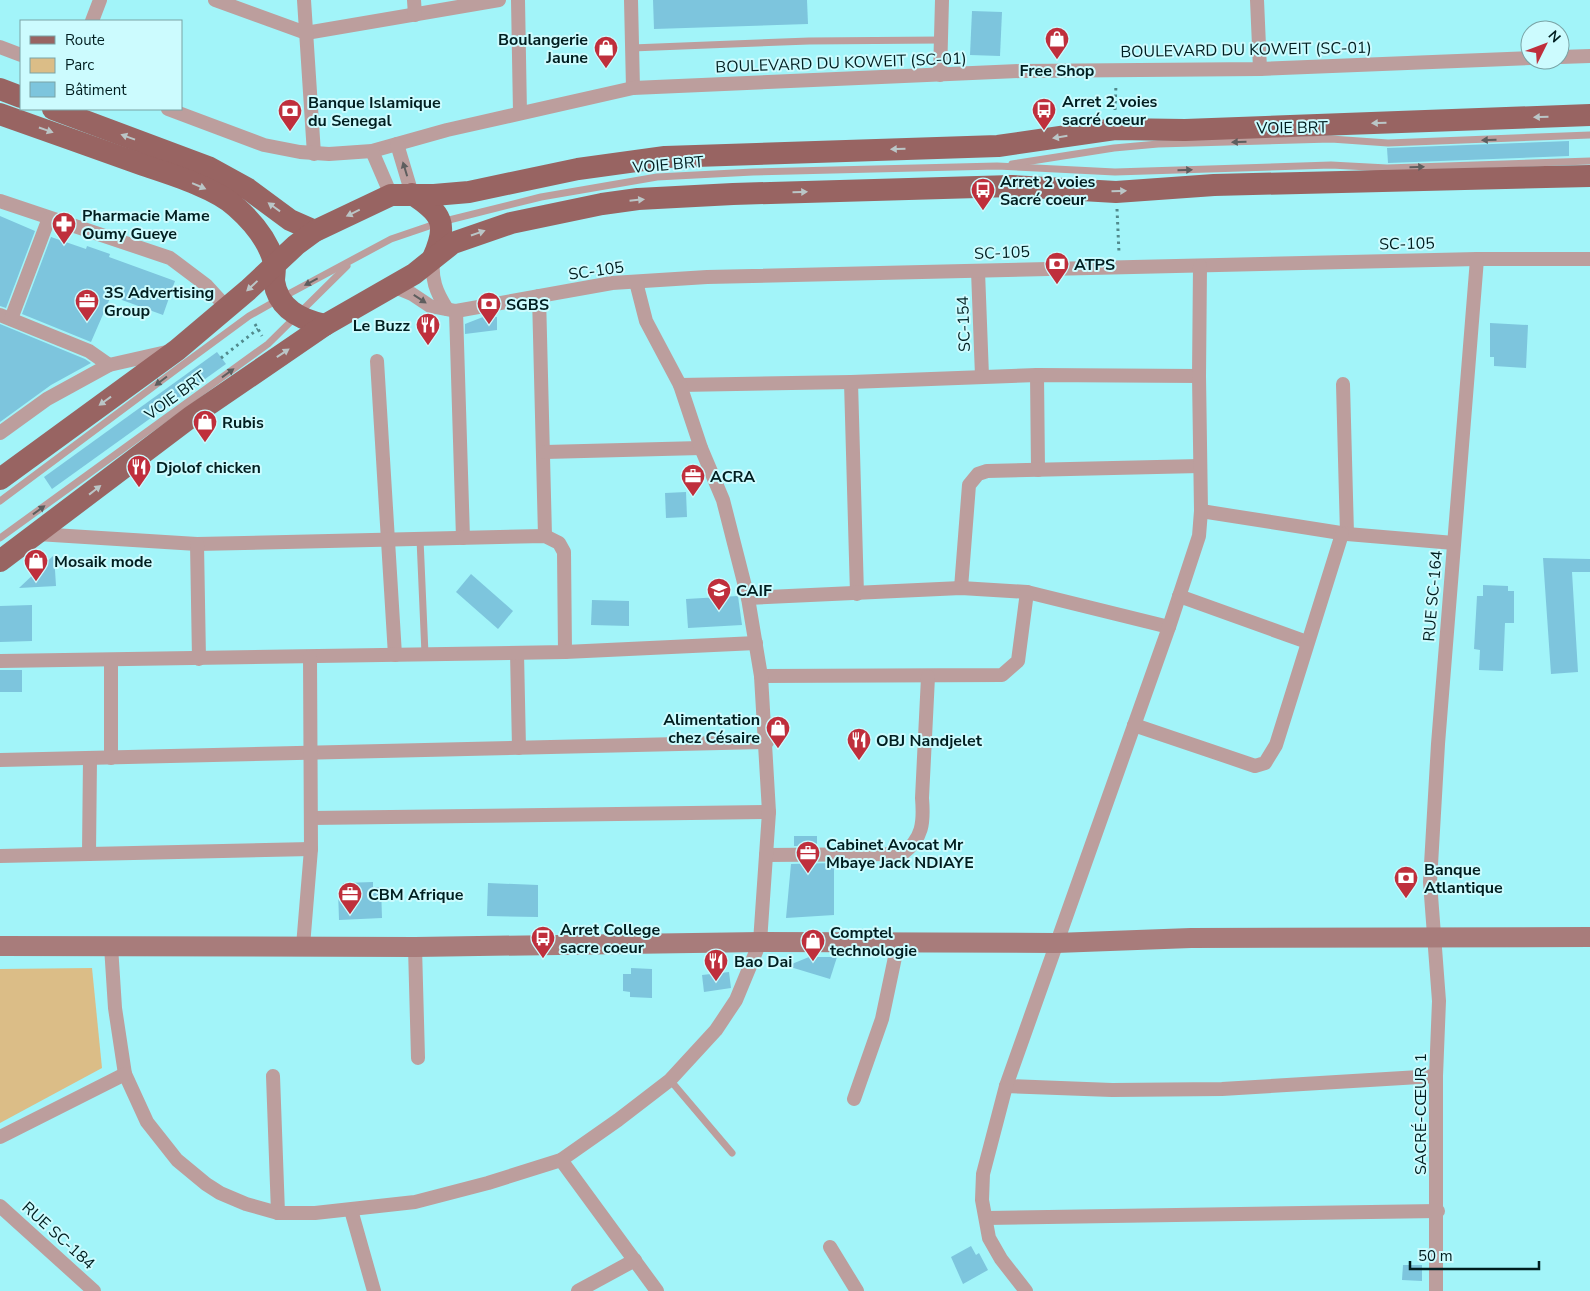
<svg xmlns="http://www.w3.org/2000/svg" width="1590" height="1291" viewBox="0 0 1590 1291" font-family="'Nunito Sans',sans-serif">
  <rect width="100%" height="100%" fill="#a2f4f9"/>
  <!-- green -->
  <path fill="#dbbd87" d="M92,968L102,1068L0,1123V969Z"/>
  <!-- building -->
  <g fill="#7dc5dd">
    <path d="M653,0H807L808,24L654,29Z"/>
    <path d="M972,11L1002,12L1000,56L970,55Z"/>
    <path d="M1569,141V156L1388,163L1387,148Z"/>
    <path d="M0,216L35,231L6,308L0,306Z"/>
    <path d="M51,237L86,249L87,246L110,254L109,257L175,281L163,315L111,296L91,342L22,314Z"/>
    <path d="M483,317H497V330L465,334V324Z"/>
    <path d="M1490,323L1528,325L1526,368L1494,366V357H1490Z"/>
    <path d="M0,324L85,359L91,363L51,385L0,422Z"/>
    <path d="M217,352L226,364L52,489L44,477Z"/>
    <path d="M686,492L687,517L666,518L665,493Z"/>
    <path d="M54,555L56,586L19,588Z"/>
    <path d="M1543,558L1590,559V572H1572L1578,672L1551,674Z"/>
    <path d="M471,574L513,611L498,629L456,592Z"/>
    <path d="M1483,585L1508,586V591H1514V623H1505L1503,671L1479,670L1480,650L1474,649L1477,596H1483Z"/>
    <path d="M738,596L742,625L688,628L686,599Z"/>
    <path d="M592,600L629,601V626L591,625Z"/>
    <path d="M32,605V641L0,642V606Z"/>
    <rect x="0" y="670" width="22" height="22"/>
    <rect x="794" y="836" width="23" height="10"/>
    <path d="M834,863V915L786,918L791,864Z"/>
    <path d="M373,882V887H381L382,918L339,920L338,889L343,888V883Z"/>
    <path d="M488,883L538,885V917L487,916Z"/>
    <path d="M809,957H837L830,979L787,966Z"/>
    <path d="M631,968L652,969V998L630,997V992L623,991V974H631Z"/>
    <path d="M729,972L731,988L704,992L702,975Z"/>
    <path d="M971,1246L976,1255L979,1253L988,1270L963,1284L951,1257Z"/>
    <path d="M1403,1265H1422V1281L1402,1280Z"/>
  </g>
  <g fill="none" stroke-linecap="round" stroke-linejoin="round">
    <!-- path -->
    <g stroke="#518a8d" stroke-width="3" stroke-dasharray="2.5 4" stroke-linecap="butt">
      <path d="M1115,110L1116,84"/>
      <path d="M1117,209L1119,253"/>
      <path d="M255,324L262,336"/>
      <path d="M221,358L258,329"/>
    </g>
    <!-- lane -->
    <g stroke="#bc9e9d" stroke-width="7">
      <path d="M632,48L809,41L941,40"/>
      <path d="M1012,164L1114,148L1158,144L1331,139L1388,143L1590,135"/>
      <path d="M0,501L181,366L249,316L281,298L391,239L441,222L541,197L657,177L753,172L997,166L1115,172L1331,165L1387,168L1590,161"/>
      <path d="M0,538L268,344L347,266"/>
      <path d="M420,539L425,654"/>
      <path d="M670,1080L732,1153"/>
    </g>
    <!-- street -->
    <g stroke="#bc9e9d" stroke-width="14">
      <path d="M215,0L306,33L499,0"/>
      <path d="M304,0L314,154"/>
      <path d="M414,0L415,15"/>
      <path d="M518,0L520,113"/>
      <path d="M631,0L633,88"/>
      <path d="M1257,0L1260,69"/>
      <path d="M92,21L100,0"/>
      <path d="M0,47L21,55"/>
      <path d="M1560,57L1590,56"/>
      <path d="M940,75L942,0"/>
      <path d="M168,109L264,145L300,152L329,154L372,151L447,130L633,88L1020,71L1260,69L1530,58"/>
      <path d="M397,144L412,194"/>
      <path d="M372,151L391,195"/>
      <path d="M0,201L170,258L206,285L227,308"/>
      <path d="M433,258C431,279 436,292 447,309"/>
      <path d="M978,271L982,376"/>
      <path d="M393,286L412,294L430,306L456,311L612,283L707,277L1477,259H1590"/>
      <path d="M539,296L545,536"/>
      <path d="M456,311L463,538"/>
      <path d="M0,315L89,351L109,365"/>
      <path d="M11,319L49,218"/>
      <path d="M377,361L395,655"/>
      <path d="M1037,375L1038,470"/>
      <path d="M851,382L857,594"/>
      <path d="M1343,384L1347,534"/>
      <path d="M680,385L851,382L1037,375L1199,376"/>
      <path d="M0,433L47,399L109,365L171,351"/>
      <path d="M545,452L701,448"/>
      <path d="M1201,511L1347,534L1454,543"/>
      <path d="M37,534L197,544L545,536L559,543L564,552L565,652"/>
      <path d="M197,544L199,659"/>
      <path d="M961,588L969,485L978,474L987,471L1200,466"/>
      <path d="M1179,596L1307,642"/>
      <path d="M748,598L961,588L1027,592L1169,627"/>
      <path d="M517,653L519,748"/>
      <path d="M0,661L565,652L756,643"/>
      <path d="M761,676L1002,675L1018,661L1027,592"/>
      <path d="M1134,725L1255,766L1265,763L1276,745L1342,534"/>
      <path d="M111,758V660"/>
      <path d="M0,760L767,742"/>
      <path d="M311,818L769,812"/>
      <path d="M89,854L90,758"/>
      <path d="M766,855L902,854C923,839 924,822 922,798L928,677"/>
      <path d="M0,856L311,849"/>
      <path d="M111,946L115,1008L125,1074L147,1122L177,1160L206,1184L220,1193L246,1204L278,1213H315L415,1202L488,1183L561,1160L618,1120L670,1080L716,1030L736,1000L760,942L769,812L761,676L748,598L723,500L701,448L680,385L646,321L636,282"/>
      <path d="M303,946L311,849L310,657"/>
      <path d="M415,947L418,1058"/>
      <path d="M273,1076L278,1213"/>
      <path d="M1006,1086L1112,1090L1222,1089L1436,1076"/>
      <path d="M854,1099L882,1019L898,943"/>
      <path d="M0,1137L125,1074"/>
      <path d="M561,1160L657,1291"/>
      <path d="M0,1206L94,1291"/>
      <path d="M351,1210L374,1291"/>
      <path d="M986,1218L1438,1211"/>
      <path d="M830,1247L857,1291"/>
      <path d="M578,1291L635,1260"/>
      <path d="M1026,1291L1001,1259L989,1238L982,1200L983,1174L1006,1086L1169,627L1199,536L1201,511L1199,376L1200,266"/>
      <path d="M1436,1291V1076L1439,1001L1430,882L1438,744L1477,259"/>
    </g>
    <!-- secondary -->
    <path stroke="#a87c7b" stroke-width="20" d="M0,946L415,947L760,942L1056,943L1191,938L1590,937"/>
    <!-- primary -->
    <g stroke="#986462" stroke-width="22">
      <path d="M0,89L21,97"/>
      <path d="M53,109L208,167L248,189L290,220L315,231"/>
      <path d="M0,114C48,131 95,148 143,165C170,174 216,188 236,207C253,222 268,240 274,262C276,268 274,275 274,281C278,309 301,320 325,325"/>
      <path d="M412,194C443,214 448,224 433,258"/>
      <path d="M0,479L177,350L248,290L296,245L315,231L391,195H434L469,192L578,169L665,157L998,146L1115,129L1185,130L1590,115"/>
      <path d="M0,561L192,416L325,325L414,274L453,243L511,223L602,204L638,199L733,194L1012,186L1116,192L1214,185L1590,176"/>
    </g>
  </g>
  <!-- one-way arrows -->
  <defs><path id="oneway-solid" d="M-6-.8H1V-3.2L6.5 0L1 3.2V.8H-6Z" transform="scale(1.25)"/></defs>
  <g fill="#bac6c7">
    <use href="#oneway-solid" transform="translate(1541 117) rotate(178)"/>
    <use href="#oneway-solid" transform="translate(1379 123) rotate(178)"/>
    <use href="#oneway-solid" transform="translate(46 130) rotate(19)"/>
    <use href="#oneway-solid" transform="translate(128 137) rotate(-160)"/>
    <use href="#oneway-solid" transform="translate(1060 137) rotate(171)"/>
    <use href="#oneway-solid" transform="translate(898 149) rotate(178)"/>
    <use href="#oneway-solid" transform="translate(199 186) rotate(23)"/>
    <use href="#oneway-solid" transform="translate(1119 191) rotate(-2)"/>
    <use href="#oneway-solid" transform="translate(800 192) rotate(-2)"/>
    <use href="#oneway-solid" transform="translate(637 200) rotate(-6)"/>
    <use href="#oneway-solid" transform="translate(274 207) rotate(-144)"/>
    <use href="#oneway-solid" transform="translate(353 213) rotate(154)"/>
    <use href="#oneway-solid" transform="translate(478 233) rotate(-19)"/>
    <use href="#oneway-solid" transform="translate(252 286) rotate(137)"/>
    <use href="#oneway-solid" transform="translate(283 353) rotate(-34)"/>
    <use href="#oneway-solid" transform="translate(105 401) rotate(144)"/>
    <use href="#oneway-solid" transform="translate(95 490) rotate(-38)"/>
  </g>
  <g fill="#5e5e5e">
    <use href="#oneway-solid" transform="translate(1489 140) rotate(178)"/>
    <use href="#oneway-solid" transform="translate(1239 142) rotate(178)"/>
    <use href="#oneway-solid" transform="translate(1417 167) rotate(-2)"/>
    <use href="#oneway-solid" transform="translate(405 169) rotate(-107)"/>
    <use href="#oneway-solid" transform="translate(1185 170) rotate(-2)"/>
    <use href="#oneway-solid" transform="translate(311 282) rotate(152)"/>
    <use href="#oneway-solid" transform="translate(420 299) rotate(33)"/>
    <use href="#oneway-solid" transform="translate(228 373) rotate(-36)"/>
    <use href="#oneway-solid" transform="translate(161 381) rotate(143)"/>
    <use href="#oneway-solid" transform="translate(39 510) rotate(-36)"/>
  </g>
  <!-- icons -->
  <defs>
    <symbol id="shop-pin" viewBox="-11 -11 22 30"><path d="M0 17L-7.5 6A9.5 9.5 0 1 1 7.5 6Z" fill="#bf2f3c" stroke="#ccfbfe"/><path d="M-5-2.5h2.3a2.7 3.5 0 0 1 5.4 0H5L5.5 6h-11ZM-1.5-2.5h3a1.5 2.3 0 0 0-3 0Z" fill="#fff"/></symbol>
    <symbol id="bus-pin" viewBox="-11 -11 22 30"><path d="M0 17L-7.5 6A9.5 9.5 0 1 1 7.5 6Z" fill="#bf2f3c" stroke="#ccfbfe"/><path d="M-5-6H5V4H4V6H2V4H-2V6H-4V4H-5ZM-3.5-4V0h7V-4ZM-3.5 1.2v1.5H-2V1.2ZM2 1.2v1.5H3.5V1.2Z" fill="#fff"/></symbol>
    <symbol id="bank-pin" viewBox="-11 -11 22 30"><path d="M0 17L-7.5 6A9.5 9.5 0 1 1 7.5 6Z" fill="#bf2f3c" stroke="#ccfbfe"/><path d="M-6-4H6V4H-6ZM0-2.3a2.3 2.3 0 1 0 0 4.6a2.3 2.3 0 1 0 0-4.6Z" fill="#fff"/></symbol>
    <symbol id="pharmacy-pin" viewBox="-11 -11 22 30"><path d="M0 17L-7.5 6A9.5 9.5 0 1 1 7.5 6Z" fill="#bf2f3c" stroke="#ccfbfe"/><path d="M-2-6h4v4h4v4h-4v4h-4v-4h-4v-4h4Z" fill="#fff"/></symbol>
    <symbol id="office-pin" viewBox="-11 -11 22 30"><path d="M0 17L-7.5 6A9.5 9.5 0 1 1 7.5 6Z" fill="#bf2f3c" stroke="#ccfbfe"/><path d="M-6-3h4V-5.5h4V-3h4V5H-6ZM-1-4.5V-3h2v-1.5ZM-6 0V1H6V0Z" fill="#fff"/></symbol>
    <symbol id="restaurant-pin" viewBox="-11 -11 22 30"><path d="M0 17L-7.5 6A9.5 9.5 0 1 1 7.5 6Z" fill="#bf2f3c" stroke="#ccfbfe"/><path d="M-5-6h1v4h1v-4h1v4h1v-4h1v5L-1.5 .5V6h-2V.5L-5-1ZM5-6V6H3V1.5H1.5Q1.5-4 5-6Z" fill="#fff"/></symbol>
    <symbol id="school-pin" viewBox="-11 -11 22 30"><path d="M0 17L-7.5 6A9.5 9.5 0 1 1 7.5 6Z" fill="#bf2f3c" stroke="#ccfbfe"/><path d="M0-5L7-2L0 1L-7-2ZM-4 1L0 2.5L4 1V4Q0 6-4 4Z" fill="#fff"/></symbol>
  </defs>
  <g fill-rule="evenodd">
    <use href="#shop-pin" x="1043" y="25" width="28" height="38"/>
    <use href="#shop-pin" x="592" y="34" width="28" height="38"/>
    <use href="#bus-pin" x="1030" y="96" width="28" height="38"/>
    <use href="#bank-pin" x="276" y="97" width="28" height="38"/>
    <use href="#bus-pin" x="969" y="176" width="28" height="38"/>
    <use href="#pharmacy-pin" x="50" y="210" width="28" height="38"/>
    <use href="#bank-pin" x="1043" y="250" width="28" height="38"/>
    <use href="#office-pin" x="73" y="287" width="28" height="38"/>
    <use href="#bank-pin" x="475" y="290" width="28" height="38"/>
    <use href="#restaurant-pin" x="414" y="311" width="28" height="38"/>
    <use href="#shop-pin" x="191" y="408" width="28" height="38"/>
    <use href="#restaurant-pin" x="125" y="453" width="28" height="38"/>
    <use href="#office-pin" x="679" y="462" width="28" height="38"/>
    <use href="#shop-pin" x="22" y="547" width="28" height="38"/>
    <use href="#school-pin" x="705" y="576" width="28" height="38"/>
    <use href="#shop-pin" x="764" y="714" width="28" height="38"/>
    <use href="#restaurant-pin" x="845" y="726" width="28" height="38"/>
    <use href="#office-pin" x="794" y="839" width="28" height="38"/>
    <use href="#bank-pin" x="1392" y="864" width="28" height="38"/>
    <use href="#office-pin" x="336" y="880" width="28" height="38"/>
    <use href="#bus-pin" x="529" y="924" width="28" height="38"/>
    <use href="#shop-pin" x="799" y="927" width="28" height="38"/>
    <use href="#restaurant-pin" x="702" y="947" width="28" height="38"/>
  </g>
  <g text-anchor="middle" stroke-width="4" stroke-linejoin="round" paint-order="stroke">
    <!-- poi labels -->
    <g font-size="16" font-weight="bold" fill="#001e20" stroke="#ccfbfe" text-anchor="start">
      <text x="588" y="45" text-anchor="end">Boulangerie<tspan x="588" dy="18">Jaune</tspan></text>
      <text x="1057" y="76" text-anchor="middle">Free Shop</text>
      <text x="1062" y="107">Arret 2 voies<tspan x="1062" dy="18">sacré coeur</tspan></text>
      <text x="308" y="108">Banque Islamique<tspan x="308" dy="18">du Senegal</tspan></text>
      <text x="1000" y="187">Arret 2 voies<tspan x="1000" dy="18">Sacré coeur</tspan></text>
      <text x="82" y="221">Pharmacie Mame<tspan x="82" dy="18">Oumy Gueye</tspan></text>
      <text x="1074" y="270">ATPS</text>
      <text x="104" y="298">3S Advertising<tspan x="104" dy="18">Group</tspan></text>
      <text x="506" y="310">SGBS</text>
      <text x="410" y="331" text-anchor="end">Le Buzz</text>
      <text x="222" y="428">Rubis</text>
      <text x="156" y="473">Djolof chicken</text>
      <text x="710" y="482">ACRA</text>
      <text x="54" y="567">Mosaik mode</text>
      <text x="736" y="596">CAIF</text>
      <text x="760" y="725" text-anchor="end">Alimentation<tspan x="760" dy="18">chez Césaire</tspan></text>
      <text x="876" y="746">OBJ Nandjelet</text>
      <text x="826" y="850">Cabinet Avocat Mr<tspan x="826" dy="18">Mbaye Jack NDIAYE</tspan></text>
      <text x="1424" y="875">Banque<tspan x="1424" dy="18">Atlantique</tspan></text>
      <text x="368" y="900">CBM Afrique</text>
      <text x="560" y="935">Arret College<tspan x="560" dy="18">sacre coeur</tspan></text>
      <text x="830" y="938">Comptel<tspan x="830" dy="18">technologie</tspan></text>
      <text x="734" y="967">Bao Dai</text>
    </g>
    <!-- street labels -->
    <g font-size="16" fill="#001e20" stroke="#ccfbfe">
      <text transform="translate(1246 49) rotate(-1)" y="6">BOULEVARD DU KOWEIT (SC-01)</text>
      <text transform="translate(841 62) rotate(-2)" y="6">BOULEVARD DU KOWEIT (SC-01)</text>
      <text transform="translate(1292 127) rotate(-1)" y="6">VOIE BRT</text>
      <text transform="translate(668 164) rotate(-5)" y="6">VOIE BRT</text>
      <text transform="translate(1407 243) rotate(-1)" y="6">SC-105</text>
      <text transform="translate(1002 252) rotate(-2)" y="6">SC-105</text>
      <text transform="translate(596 270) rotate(-8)" y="6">SC-105</text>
      <text transform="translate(963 324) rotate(-92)" y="6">SC-154</text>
      <text transform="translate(175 395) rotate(-36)" y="6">VOIE BRT</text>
      <text transform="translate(1432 596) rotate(-85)" y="6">RUE SC-164</text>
      <text transform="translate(1420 1114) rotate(-90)" y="6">SACRÉ-CŒUR 1</text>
      <text transform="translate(59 1235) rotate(42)" y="6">RUE SC-184</text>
    </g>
  </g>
  <!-- legend -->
  <rect x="20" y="20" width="162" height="90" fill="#ccfbfe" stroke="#7aa3a5"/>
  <rect x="30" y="36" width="25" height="8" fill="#986462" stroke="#7aa3a5"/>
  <text x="65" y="45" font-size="15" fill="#001e20">Route</text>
  <rect x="30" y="58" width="25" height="15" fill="#dbbd87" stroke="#7aa3a5"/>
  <text x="65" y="70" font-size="15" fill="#001e20">Parc</text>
  <rect x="30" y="82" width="25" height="15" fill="#7dc5dd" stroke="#7aa3a5"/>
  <text x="65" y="95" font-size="15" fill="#001e20">Bâtiment</text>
  <!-- north arrow -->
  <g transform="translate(1545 45) rotate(48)"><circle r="24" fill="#ccfbfe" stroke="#7aa3a5"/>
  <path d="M0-4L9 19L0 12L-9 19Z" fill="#bf2f3c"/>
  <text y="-8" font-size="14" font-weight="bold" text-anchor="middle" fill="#001e20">N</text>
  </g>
  <!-- scale -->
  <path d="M1410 1261v8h129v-8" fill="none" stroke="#001e20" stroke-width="2.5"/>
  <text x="1418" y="1261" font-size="15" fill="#001e20" stroke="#ccfbfe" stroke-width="4" paint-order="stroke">50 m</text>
</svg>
